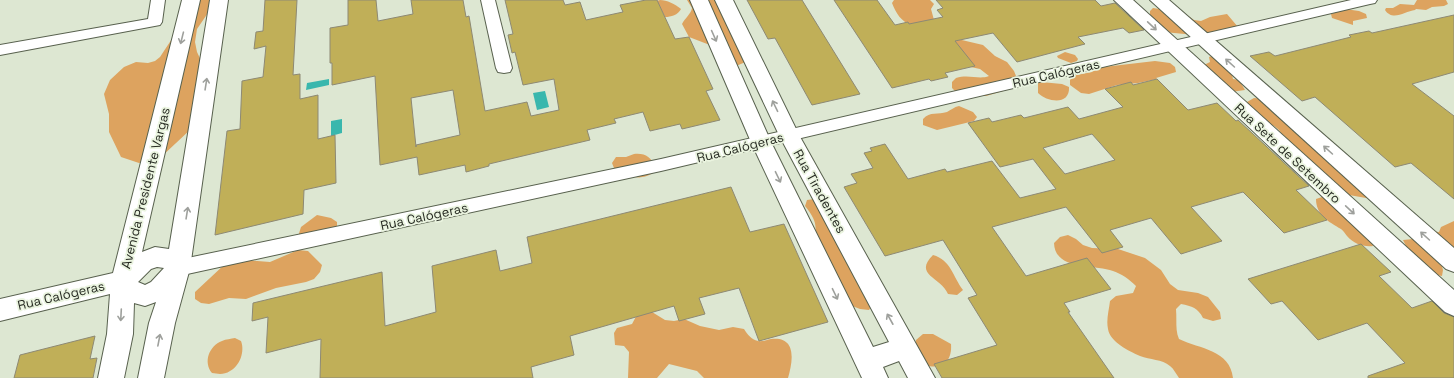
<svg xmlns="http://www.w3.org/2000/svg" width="1454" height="378" viewBox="0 0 1454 378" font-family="'Space Grotesk',sans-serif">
  <rect width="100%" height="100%" fill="#dde7d2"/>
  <!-- forest -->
  <g fill="#dda35f">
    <path d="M187,0H210V10L197,29L195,42L197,52L205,69L191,129L160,158L153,161L139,163L121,157L109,132V114L104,94L110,80L124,67L136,62L148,63L155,61L160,57L185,19Z"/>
    <path d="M660,0C667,0 675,4 681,9C678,15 671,17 665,17L657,1Z"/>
    <path d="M687,0H718L717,4L727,9L748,61L736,66L715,47L689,37L682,24C685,18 691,14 692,8Z"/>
    <path d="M894,0H930L934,4L931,9L934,20L912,25C901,22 896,13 892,3Z"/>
    <path d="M1417,0H1446L1448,4L1444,6L1432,7L1426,10L1416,9L1415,10C1405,11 1393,22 1385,10L1386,8H1393L1400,4L1414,5Z"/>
    <path d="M1153,8L1184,13L1194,20L1201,21L1210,17L1227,14L1238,27L1236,30L1195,35L1164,32L1150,18V11Z"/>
    <path d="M1345,9L1359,11L1366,14L1367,18L1353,21V25L1332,18L1331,14Z"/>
    <path d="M949,37L983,45L995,56L1007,62L1014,71L1016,76L1015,81L1010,89L986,96L964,95L957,93L952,88V82L956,78C969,74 979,80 989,76L980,69L966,66Z"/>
    <path d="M1065,52L1075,55L1078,59L1077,61L1071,63L1058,58L1057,56Z"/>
    <path d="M1215,55C1227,55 1239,55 1245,68L1232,75L1233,79L1239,80L1245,90L1231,92L1200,65L1206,64L1210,62L1209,57Z"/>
    <path d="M1155,61L1170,63L1175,67L1176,72L1156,78L1157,79L1138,83L1117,85L1089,94L1081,93L1070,85V80L1072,76L1092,72L1095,68Z"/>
    <path d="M1041,82L1062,84L1069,87C1070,106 1047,102 1038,93V83Z"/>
    <path d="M1254,98L1263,99L1287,121L1288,126L1304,133L1372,195L1366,198L1349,195L1299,153C1296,146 1293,147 1288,142C1284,139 1282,134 1279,130C1266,118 1254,123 1247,102Z"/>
    <path d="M959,106L973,112L977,117L974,121L937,130L923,125V119C930,111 938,115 947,112C951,110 954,107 959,106Z"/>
    <path d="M634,154C646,153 650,157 656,167L655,172C634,184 632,173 614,168L612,163L616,157H626Z"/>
    <path d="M1322,197L1331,199L1370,234L1373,246C1363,247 1354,244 1347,236C1345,234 1344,231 1341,229C1329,222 1316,215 1316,199Z"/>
    <path d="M814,199L873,304L869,310L860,309L842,302L812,245C818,227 817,221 805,206L807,200Z"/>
    <path d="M317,215L331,218L337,222V228L297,240L301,227Z"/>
    <path d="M1454,215V263H1441L1443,270L1442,276L1432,274L1407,248L1403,240L1413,239V232L1420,230L1439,232L1441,227L1454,221Z"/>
    <path d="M1068,235L1076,239L1083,245L1092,248L1118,249L1145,258L1161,270L1170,284L1178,290L1198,293L1208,297L1220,312L1221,319L1213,321L1203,318C1198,308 1192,306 1181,304L1176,309C1177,320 1175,330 1179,339C1200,349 1230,350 1233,378H1179C1176,374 1174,369 1170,366C1162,359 1150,360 1140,356C1129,351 1110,342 1108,329C1106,320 1109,310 1110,301L1116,296L1133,293L1136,286C1129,279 1122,274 1113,271C1094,264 1055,271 1054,243L1060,237Z"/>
    <path d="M298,250L308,251L322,265L320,272L314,279L306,282L276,288L246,299L229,298L209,304L201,303L195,299V292L225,264L244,260L270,262Z"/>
    <path d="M933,255C951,260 953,277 963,290L957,295L948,294C941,277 913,275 933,255Z"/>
    <path d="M639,311L652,312L665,320L674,321L684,319L700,326L719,330L733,327L744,329C748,335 751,339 758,341C762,342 766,340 771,339C797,336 793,361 788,378H704L697,371L669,364L657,378H628L629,352L624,346L615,345L614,333L617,328L632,324Z"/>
    <path d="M923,334H933L951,344C953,369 931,372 914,359L916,340Z"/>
    <path d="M235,338L241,341C245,351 240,366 230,371C224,375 218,374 212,373C203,362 209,346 222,341C226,339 231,339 235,338Z"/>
  </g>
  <!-- water -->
  <g fill="#39b7ad">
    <path d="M329,79V85L306,90L307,83Z"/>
    <path d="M545,91L549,107L537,110L533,93Z"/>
    <path d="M342,119V133L331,136V121Z"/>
  </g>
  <!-- building -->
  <g fill="#c0af58" stroke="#8d8974" fill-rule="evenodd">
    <path d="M265,0H297L293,75L300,74V99L318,95V139L335,135L336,183L304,190L303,214L215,235L227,131L240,129L242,81L263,77L266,46L254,49L256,32L263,31Z"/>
    <path d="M348,0H376L378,21L413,14L411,0H463L466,17L469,16L485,111L527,102L531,116L559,110L554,79L523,85L515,52L512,53L508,35L513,34L505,0H563L565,5L580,2L586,20L623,12L620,5L646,0H657L675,39L689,37L713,89L706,91L720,120L682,129L680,124L650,131L643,112L614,119L616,123L587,130L590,140L489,164V166L466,172L465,165L419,175L417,157L380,165L375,76L332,85V63H330V28L348,25ZM453,90L460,135L416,145V147L411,98Z"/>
    <path d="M747,0H802L860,94L812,105L775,38L768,39Z"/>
    <path d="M834,0H877L895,25L908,22L909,24L943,17L937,10L943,8L936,0H1095L1101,6L1115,3L1144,30L1129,33L1123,28L1078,37L1085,44L1017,62L993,33L955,41L975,66L945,73L948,77L931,81L929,79L892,88Z"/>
    <path d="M1454,15V72L1412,84L1454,116V199L1411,163L1395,167L1315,97L1302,101L1250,56L1269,52L1275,56L1351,37L1349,35L1369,31L1372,33Z"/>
    <path d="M1157,79L1188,110L1217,103L1236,121L1238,120L1309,186L1296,190L1327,220L1284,233L1243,192L1191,207L1222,241L1181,254L1151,218L1110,230L1123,247L1102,253L1066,207L992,227L1026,276L1087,258L1111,289L1064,303L1070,312H1068L1114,378H942L934,364L997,345L968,298L977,295L943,240L885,256L844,187L857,183L851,174L873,168L864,153L872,151L870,148L885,144L908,179L945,169L947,172L992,161L1020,198L1056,189L1033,159L1000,167L968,123L989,118L992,122L1021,115L1024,118L1068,107L1079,119L1123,107L1105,89L1131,82L1133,85ZM1092,134L1115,160L1065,174L1043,148Z"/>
    <path d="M731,187L750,232L784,224L828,322L759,341L739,288L699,298L705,314L679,321L674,306L570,336L574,355L531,367L533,378H320L321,339L266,353L268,317L252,321L253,303L382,272L385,326L436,312L432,266L496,250L500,271L532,263L527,237Z"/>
    <path d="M1361,244L1391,272L1379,276L1412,308L1432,301L1444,313L1454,317V378H1368V376L1405,363L1367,323L1318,340L1282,301L1271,304L1248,279Z"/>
    <path d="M95,336L90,359L97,358L93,378H14L20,355Z"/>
  </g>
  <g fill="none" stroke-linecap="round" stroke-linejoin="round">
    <defs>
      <g id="street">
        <path d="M151,0H165L162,22L160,25L0,55V45L148,19Z"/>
        <path d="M481,0H495L512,68L510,72L504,73L498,72L496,68Z"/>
        <path d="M1351,0H1377L1375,3L1370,4L661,171L178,276L171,274L168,268L171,262L178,260L661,159Z"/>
      </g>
      <g id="secondary">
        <path d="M182,0H200L142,252L155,247L169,249L210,0H228L190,268L175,323L164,378H138L149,323L156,302L145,306L134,303L133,334L124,378H98L107,334L110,294L0,321V299L113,273ZM157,267L164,268L151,282L145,285L138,282L151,269Z"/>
        <path d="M690,0H708L771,142L873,347L889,342L779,135L715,0H733L799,135L935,378H908L899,361L883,367L888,378H862L751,142Z"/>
        <path d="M1114,0H1133L1454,290V316L1445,312Z"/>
        <path d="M1150,0H1169L1454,248V272L1446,269Z"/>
      </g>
    </defs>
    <!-- street casing -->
    <use href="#street" stroke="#58614e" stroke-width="2"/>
    <!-- secondary casing -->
    <use href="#secondary" stroke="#58614e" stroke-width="2"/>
    <!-- street -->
    <use href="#street" fill="#fff" fill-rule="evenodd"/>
    <!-- secondary -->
    <use href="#secondary" fill="#fff" fill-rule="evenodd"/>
  </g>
  <!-- one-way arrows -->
  <defs><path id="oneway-shaft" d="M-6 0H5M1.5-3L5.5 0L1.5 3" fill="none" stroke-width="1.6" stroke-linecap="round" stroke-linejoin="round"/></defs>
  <g stroke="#9ea09c">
    <use href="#oneway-shaft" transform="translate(1152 26) rotate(43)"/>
    <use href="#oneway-shaft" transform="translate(714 36) rotate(66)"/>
    <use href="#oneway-shaft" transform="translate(182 38) rotate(104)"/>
    <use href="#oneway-shaft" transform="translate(1230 63) rotate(-138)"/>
    <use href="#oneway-shaft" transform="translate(206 84) rotate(-81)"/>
    <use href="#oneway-shaft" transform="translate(775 106) rotate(-116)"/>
    <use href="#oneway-shaft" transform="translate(1328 150) rotate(-138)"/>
    <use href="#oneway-shaft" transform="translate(778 177) rotate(64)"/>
    <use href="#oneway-shaft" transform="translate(1350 210) rotate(43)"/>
    <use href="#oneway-shaft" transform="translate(187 213) rotate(-81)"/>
    <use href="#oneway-shaft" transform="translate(1425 236) rotate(-138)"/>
    <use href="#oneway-shaft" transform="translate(835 294) rotate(64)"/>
    <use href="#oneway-shaft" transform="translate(121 315) rotate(93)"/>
    <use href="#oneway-shaft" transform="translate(890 319) rotate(-119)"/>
    <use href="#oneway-shaft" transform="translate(159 340) rotate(-79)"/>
  </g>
  <g text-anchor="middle" stroke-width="3.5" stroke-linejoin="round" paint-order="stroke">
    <!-- street labels -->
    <g font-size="13" fill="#272b23" stroke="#eaf4df">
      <text transform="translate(1056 73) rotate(-13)" y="5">Rua Calógeras</text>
      <text transform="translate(740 147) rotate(-14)" y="5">Rua Calógeras</text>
      <text transform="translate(1288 153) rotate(43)" y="5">Rua Sete de Setembro</text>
      <text transform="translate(145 188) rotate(-76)" y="5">Avenida Presidente Vargas</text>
      <text transform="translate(820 191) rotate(61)" y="5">Rua Tiradentes</text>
      <text transform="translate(424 216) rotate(-12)" y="5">Rua Calógeras</text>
      <text transform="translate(61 295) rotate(-13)" y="5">Rua Calógeras</text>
    </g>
  </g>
</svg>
